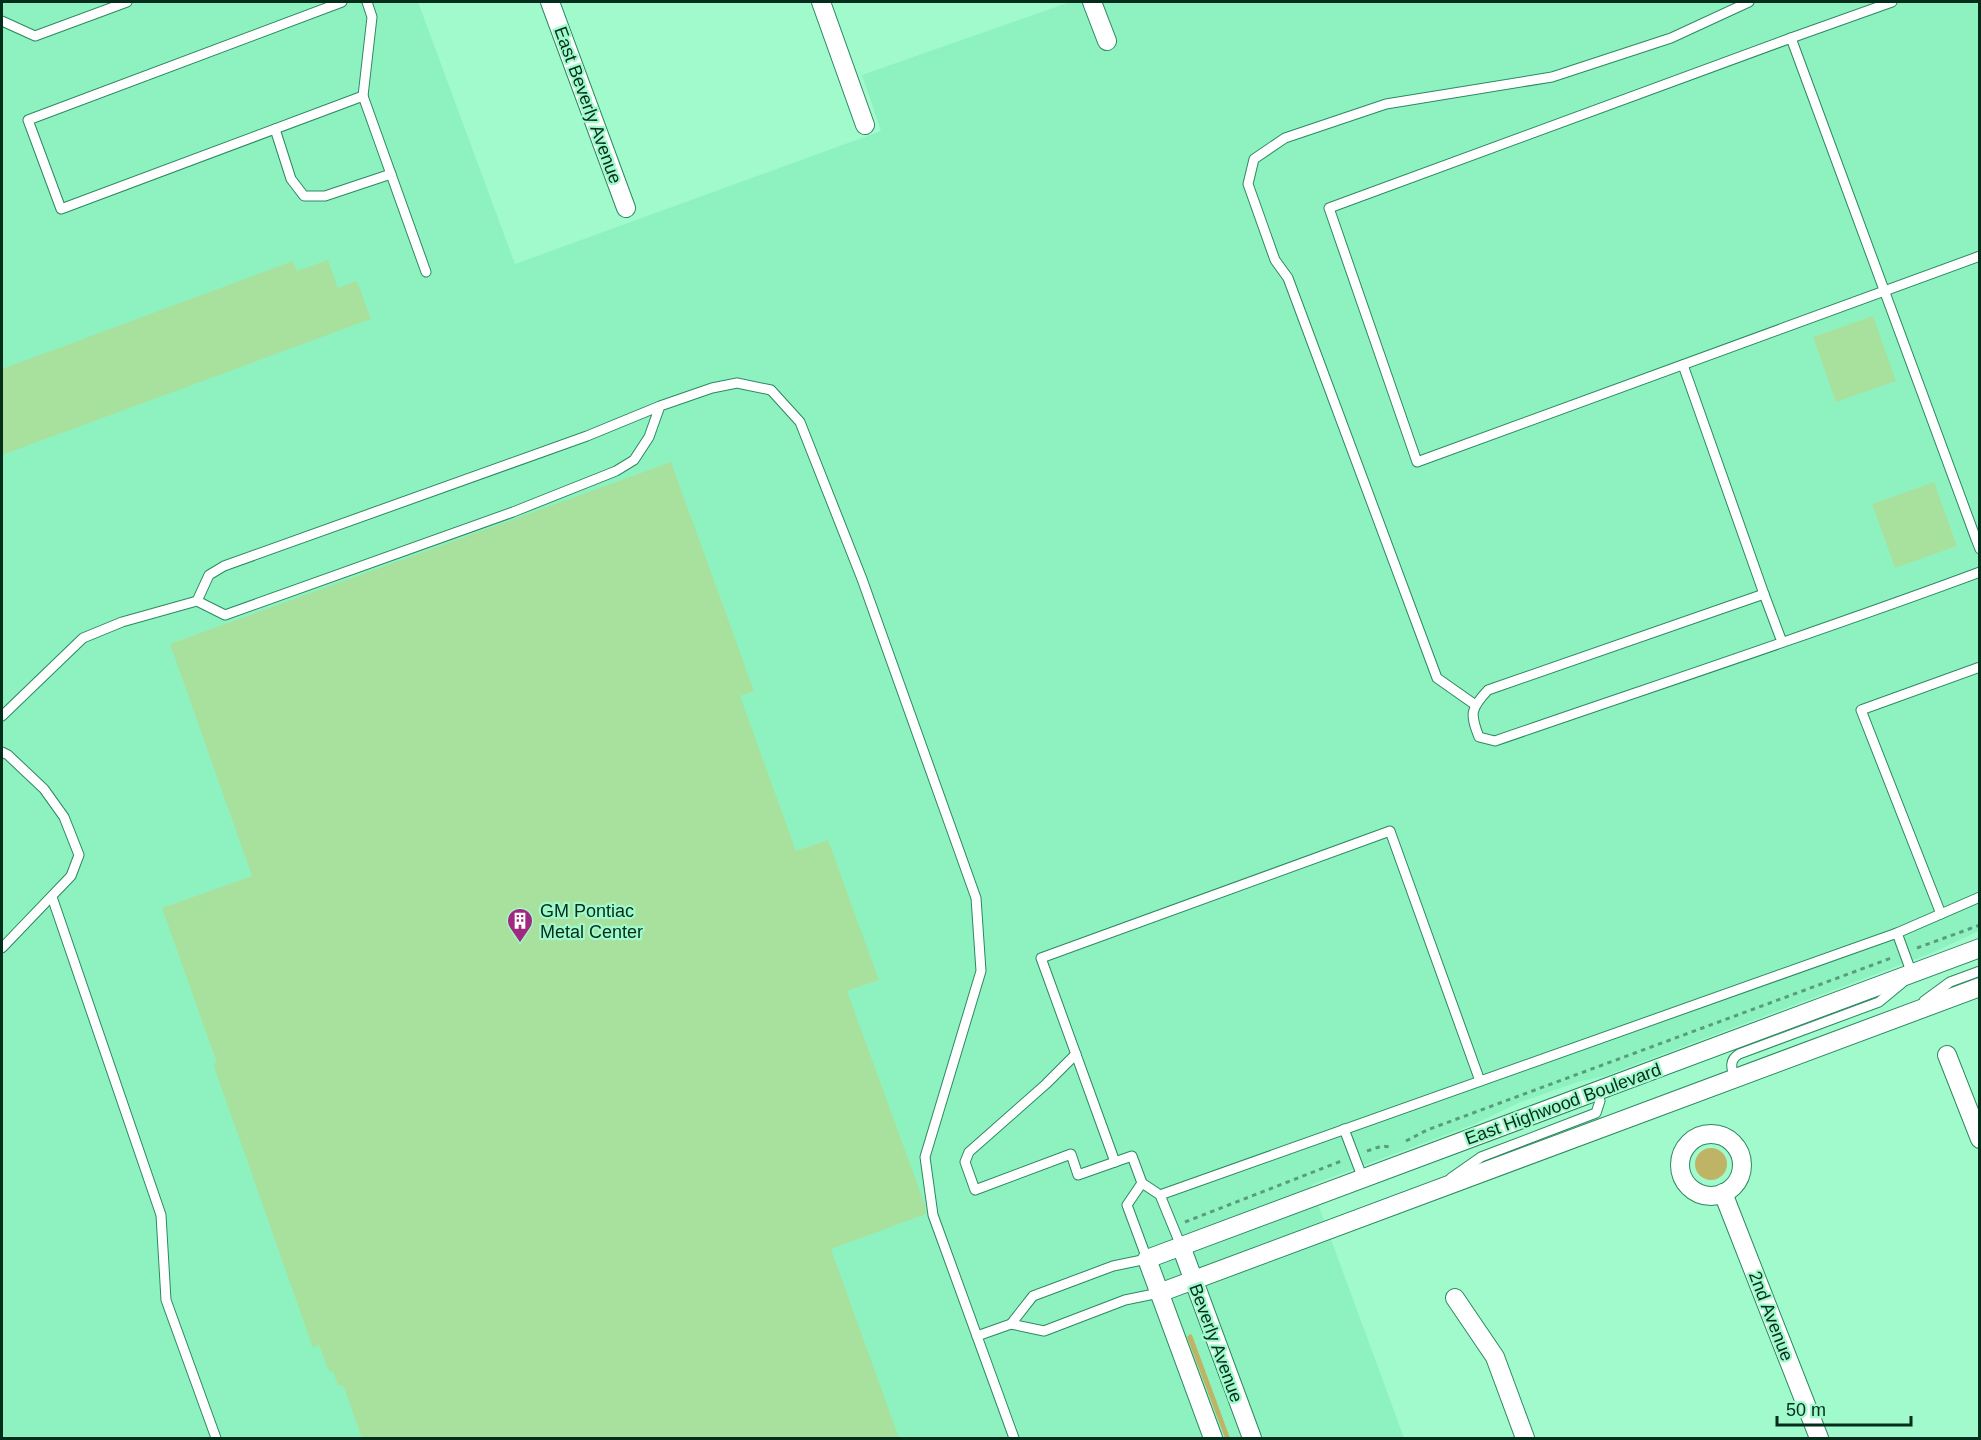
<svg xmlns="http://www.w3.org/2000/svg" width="1981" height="1440" viewBox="0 0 1981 1440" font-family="Helvetica,sans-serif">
  <rect width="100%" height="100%" fill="#a1facc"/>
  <!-- built -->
  <path fill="#8ef2c0" d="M2,2H418L515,264L881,131L862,75L1070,2H1979V931L1932,953L1605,1076L1577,1082L1521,1102L1472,1125L1311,1185L1404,1438H2Z"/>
  <!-- green -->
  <g fill="#bfb366">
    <circle cx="1711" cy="1164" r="16"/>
    <path d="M1190,1334L1192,1335L1230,1438H1225L1187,1337Z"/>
  </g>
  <!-- building -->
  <g fill="#a8e19e">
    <path d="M328,260L338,288L357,281L371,319L2,455V369L293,261L297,271Z"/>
    <path d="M1873,316L1896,381L1836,402L1813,337Z"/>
    <path d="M671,462L754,691L740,696L796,851L828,840L879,980L847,991L925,1205L926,1214L831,1249L899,1438H362L343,1385L338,1386L333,1371L329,1372L319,1345L313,1348L213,1064L217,1063L162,908L252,876L170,644Z"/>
    <path d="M1934,482L1957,546L1895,568L1872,504Z"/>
  </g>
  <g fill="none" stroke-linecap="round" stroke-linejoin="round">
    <defs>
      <g id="service">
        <path d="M342,2L28,120L61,209L363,96L372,17L367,2"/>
        <path d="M2,21L35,36L127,2"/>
        <path d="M1791,38L1892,2"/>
        <path d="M363,96L426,272"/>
        <path d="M275,129L291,179L304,196H325L391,174"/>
        <path d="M1980,256L1417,462L1329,208L1791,38L1976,539L1980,549"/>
        <path d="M1683,365L1764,594"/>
        <path d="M660,406L649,437L634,460L616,471L513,512L225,615L197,601L209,575L224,566L587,436L660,406L712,388L737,383L771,390L800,422L862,579L976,898L981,971L925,1157L933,1215L1014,1438"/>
        <path d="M1782,642L1764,594L1488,690C1470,709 1470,714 1479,737L1495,741C1657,685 1819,632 1980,572"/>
        <path d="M1474,704L1437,678L1288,278L1275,260L1248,184L1254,159L1285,138L1386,104L1552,77L1671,38L1749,2"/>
        <path d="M2,716L83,638L122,622L197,601"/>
        <path d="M2,752L8,755L44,789L64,817L79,855L71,876L2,948"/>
        <path d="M52,897L161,1215L166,1300L216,1438"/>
        <path d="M1941,914L1861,710L1980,667"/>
        <path d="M1897,933L1912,974"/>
        <path d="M1924,1001L1950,982L1980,971"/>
        <path d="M1076,1054L1046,1084L969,1152L965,1162L975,1190L1071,1154L1078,1175L1132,1156L1142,1183L1160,1195L1181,1246"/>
        <path d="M1735,1079C1731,1068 1729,1060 1739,1054L1879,1002L1902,983"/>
        <path d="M1344,1129L1363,1179"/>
        <path d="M1115,1162L1041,958L1390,831L1480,1081"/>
        <path d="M1451,1178L1481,1157L1596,1113L1600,1101L1597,1091"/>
        <path d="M1160,1195L1897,933L1980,897"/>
        <path d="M1011,1324L1033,1296L1113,1266L1147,1259L1127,1205L1142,1183"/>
        <path d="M977,1336L1011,1324L1044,1331L1125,1300L1159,1293"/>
      </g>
      <g id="minor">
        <path d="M550,2L626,208"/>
        <path d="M821,2L865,125"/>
        <path d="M1092,2L1107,41"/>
        <path d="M1947,1055L1980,1139"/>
        <circle cx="1711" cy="1165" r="31"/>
        <path d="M1723,1193L1819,1438"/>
        <path d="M1181,1246L1252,1438"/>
        <path d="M1159,1293L1980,987"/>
        <path d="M1455,1298L1495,1357L1525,1438"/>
        <path d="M1213,1438L1147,1259L1980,948"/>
      </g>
    </defs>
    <!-- service casing -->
    <use href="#service" stroke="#2b8960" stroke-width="11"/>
    <!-- minor casing -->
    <use href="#minor" stroke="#2b8960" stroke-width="20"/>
    <!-- path -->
    <g stroke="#5a9d7c" stroke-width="3" stroke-dasharray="4.5 4.5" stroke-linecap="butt">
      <path d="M1917,948L1980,925"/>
      <path d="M1406,1141L1427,1130L1894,957"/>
      <path d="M1367,1151L1382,1146L1392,1147"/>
      <path d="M1185,1222L1344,1160"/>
    </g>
    <!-- service -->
    <use href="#service" stroke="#fff" stroke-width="9"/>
    <!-- minor -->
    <use href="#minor" stroke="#fff" stroke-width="18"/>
  </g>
  <!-- icons -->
  <defs>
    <symbol id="building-pin" viewBox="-11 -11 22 30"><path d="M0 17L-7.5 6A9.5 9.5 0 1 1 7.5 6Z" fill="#a02881" stroke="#a1facc"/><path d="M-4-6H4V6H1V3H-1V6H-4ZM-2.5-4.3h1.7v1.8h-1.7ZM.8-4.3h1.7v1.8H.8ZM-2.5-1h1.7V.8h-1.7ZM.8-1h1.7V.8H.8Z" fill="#fff"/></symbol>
  </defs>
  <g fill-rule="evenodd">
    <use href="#building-pin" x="505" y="906" width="30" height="40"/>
  </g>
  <g text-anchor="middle" stroke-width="4.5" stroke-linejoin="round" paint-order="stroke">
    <!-- street labels -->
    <g font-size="18" fill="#052d1c" stroke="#a1facc">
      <text transform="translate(588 105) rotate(70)" y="6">East Beverly Avenue</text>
      <text transform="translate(1563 1104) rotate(-20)" y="6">East Highwood Boulevard</text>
      <text transform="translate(1771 1316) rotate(69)" y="6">2nd Avenue</text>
      <text transform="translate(1216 1343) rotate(70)" y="6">Beverly Avenue</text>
    </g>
    <!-- poi labels -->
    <g font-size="18" fill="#052d1c" stroke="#a1facc" text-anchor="start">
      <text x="540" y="917">GM Pontiac<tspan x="540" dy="21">Metal Center</tspan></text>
    </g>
  </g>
  <!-- border -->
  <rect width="1981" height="1440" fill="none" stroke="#052d1c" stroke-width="6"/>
  <!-- scale -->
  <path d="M1777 1416v9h134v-9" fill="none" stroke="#052d1c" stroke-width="3"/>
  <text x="1786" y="1416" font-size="18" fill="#052d1c" stroke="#a1facc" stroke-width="4.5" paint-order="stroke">50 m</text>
</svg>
